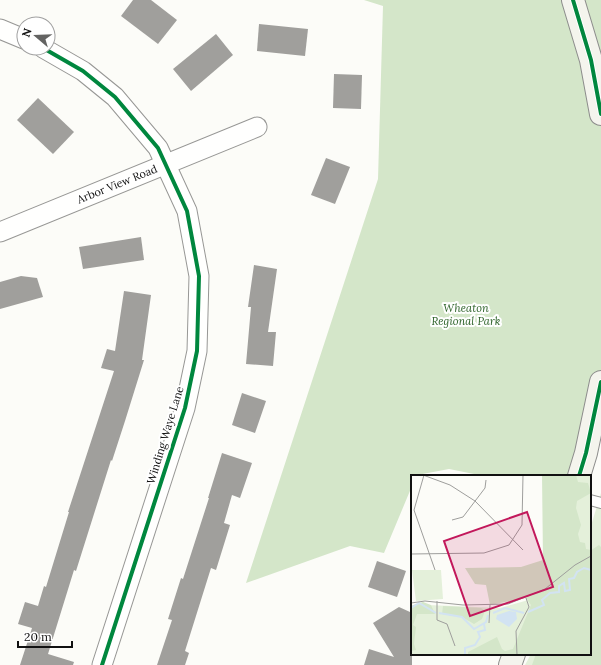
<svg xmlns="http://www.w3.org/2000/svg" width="601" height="665" viewBox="0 0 601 665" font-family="Lora,serif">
  <rect width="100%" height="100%" fill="#fcfcf8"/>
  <!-- green -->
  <path fill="#e4f0da" d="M601,493V665H525L531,654H590V529Z"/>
  <!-- forest -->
  <g fill="#d4e6c9">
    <path d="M364,0H601V379L577,476H484L449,469L412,476V486L384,553L350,546L246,583L378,179L383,6Z"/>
    <path d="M599,545L601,547V665H532L536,654H590V551Z"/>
  </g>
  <!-- building -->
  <g fill="#a09f9c">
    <path d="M133,0H151L177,20L158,44L121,16Z"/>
    <path d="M259,24L308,29L305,56L257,51Z"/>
    <path d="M216,34L233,55L191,91L173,69Z"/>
    <path d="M334,74L362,75L361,109L333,108Z"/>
    <path d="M38,98L74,132L53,154L17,120Z"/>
    <path d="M326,158L350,167L335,204L311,195Z"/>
    <path d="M141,237L144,260L83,269L79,247Z"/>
    <path d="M254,265L277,269L268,332H276L273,366L246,364L251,307H248Z"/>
    <path d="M21,276L37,278L43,297L0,309V282Z"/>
    <path d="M124,291L151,295L142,360H144L125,421L112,461L111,460L76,571L74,570L48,654L74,662L73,665H20L32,628L18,624L25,602L38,606L44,586L46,587L69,512H68L114,371L101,368L107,349L115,351Z"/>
    <path d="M242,393L266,401L255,433L232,425Z"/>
    <path d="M222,453L252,463L240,498L232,495L224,523L230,525L216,570L211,568L185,651L189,653L185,665H157L172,620L168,619L181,578L183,579L209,498H208Z"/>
    <path d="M377,561L406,571L397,597L368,587Z"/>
    <path d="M399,607L410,612L412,615V665H364L369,649L394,657L373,623Z"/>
  </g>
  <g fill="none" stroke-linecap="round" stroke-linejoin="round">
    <defs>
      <path id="lane" d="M590,500L601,503"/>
      <g id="street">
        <path d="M0,29L24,39"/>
        <path d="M43,48L83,71L115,97L158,148L187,211L199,276L197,351L185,408L102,665"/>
        <path d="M0,232L257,127"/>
      </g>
      <g id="secondary">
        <path d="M573,0L591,60L601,114"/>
        <path d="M579,476L586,453L601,382"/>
        <path d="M510,665L514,654"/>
      </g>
    </defs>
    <!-- lane casing -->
    <use href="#lane" stroke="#979795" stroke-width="12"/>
    <!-- street casing -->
    <use href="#street" stroke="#979795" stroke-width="21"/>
    <!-- secondary casing -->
    <use href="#secondary" stroke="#8d8d8c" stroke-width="24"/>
    <!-- lane -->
    <use href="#lane" stroke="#fffffe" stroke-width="10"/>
    <!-- street -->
    <use href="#street" stroke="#fffffe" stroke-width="19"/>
    <!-- secondary -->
    <use href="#secondary" stroke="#f4f4ed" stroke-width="22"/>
    <defs>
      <g id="cycleway">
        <path d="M573,0L591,60L601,114"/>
        <path d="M43,48L83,71L115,97L158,148L187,211L199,276L197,351L185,408L102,665"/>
        <path d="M579,476L586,453L601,382"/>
      </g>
    </defs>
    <!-- cycleway casing -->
    <use href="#cycleway" stroke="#fff" stroke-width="6"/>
    <!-- cycleway -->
    <use href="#cycleway" stroke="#00873e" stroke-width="4"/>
  </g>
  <g text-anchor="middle" stroke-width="4" stroke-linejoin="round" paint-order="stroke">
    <!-- street labels -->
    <g font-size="11" fill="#111" stroke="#fff">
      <text transform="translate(117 184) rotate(-22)" y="4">Arbor View Road</text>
      <text transform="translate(165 435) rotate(-73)" y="4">Winding Waye Lane</text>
    </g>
    <!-- park labels -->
    <g font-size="11" font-style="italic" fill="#2c6228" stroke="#fff">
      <text x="466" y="312">Wheaton<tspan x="466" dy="13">Regional Park</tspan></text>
    </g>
  </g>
  <!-- overview -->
  <g transform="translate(411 475)">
    <rect width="180" height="180" fill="#fcfcf8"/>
    <path d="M133,0H180V78L139,105ZM1,95H30L32,124L5,126ZM121,124L180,180H0V131L12,127L16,130L89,133Z" fill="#e4f0da"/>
    <path d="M131,0H165L167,7L177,8L180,18L166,26L165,33L170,50L167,59L169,67L174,68L175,74L180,75V180H57V177L86,162L91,174L94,176L102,174L120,130L115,123L79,130L75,110L64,109L54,93L110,92L132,85ZM12,127L20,130L24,139H6L2,150L5,152L3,169L5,175L0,176V131ZM32,131L70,133L74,136L71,144L63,149L51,142L31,139Z" fill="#d4e6c9"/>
    <path d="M98,136L105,137L106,144L98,152L85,144L86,140Z" fill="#d2e3f2"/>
    <path fill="none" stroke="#d2e3f2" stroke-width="2" d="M0,133L8,128L25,138M117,137L133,130L131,125L139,118L148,117V111L153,108L154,116L159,115L158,104L163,103L166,97L173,93L180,95M28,138L51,142L63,154L75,147L77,140M82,138L94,133L113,138M54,180V173L64,170L69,162L67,157L74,155L73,149"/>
    <path fill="none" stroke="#9e9e9c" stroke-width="1" d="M12,0L39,10L64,26L112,75M13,0L3,35L24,95M41,45L52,42L74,13L75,5M0,79L73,78L98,70L111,50L112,0M26,126V145L36,149L44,171M0,128L14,126L52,130L97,129L134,114L164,90L180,81M78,148L79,130M106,180L105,156L118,132L115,123"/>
    <path fill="#c2185b" fill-opacity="0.15" stroke="#c2185b" stroke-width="2" d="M116,37L142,112L59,141L33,66Z"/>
    <rect width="180" height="180" fill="none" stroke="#111" stroke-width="2"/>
  </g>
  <!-- north arrow -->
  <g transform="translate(36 36) rotate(289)"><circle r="19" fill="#ffffff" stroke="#a0a0a0"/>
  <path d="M0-3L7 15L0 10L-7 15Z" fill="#636362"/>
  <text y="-6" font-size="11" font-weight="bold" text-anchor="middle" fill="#111111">N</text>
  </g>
  <!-- scale -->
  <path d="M18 641v6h54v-6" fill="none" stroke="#111111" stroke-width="2"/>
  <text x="24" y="641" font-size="12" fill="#111111" stroke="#ffffff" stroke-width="3" paint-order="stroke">20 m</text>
</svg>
